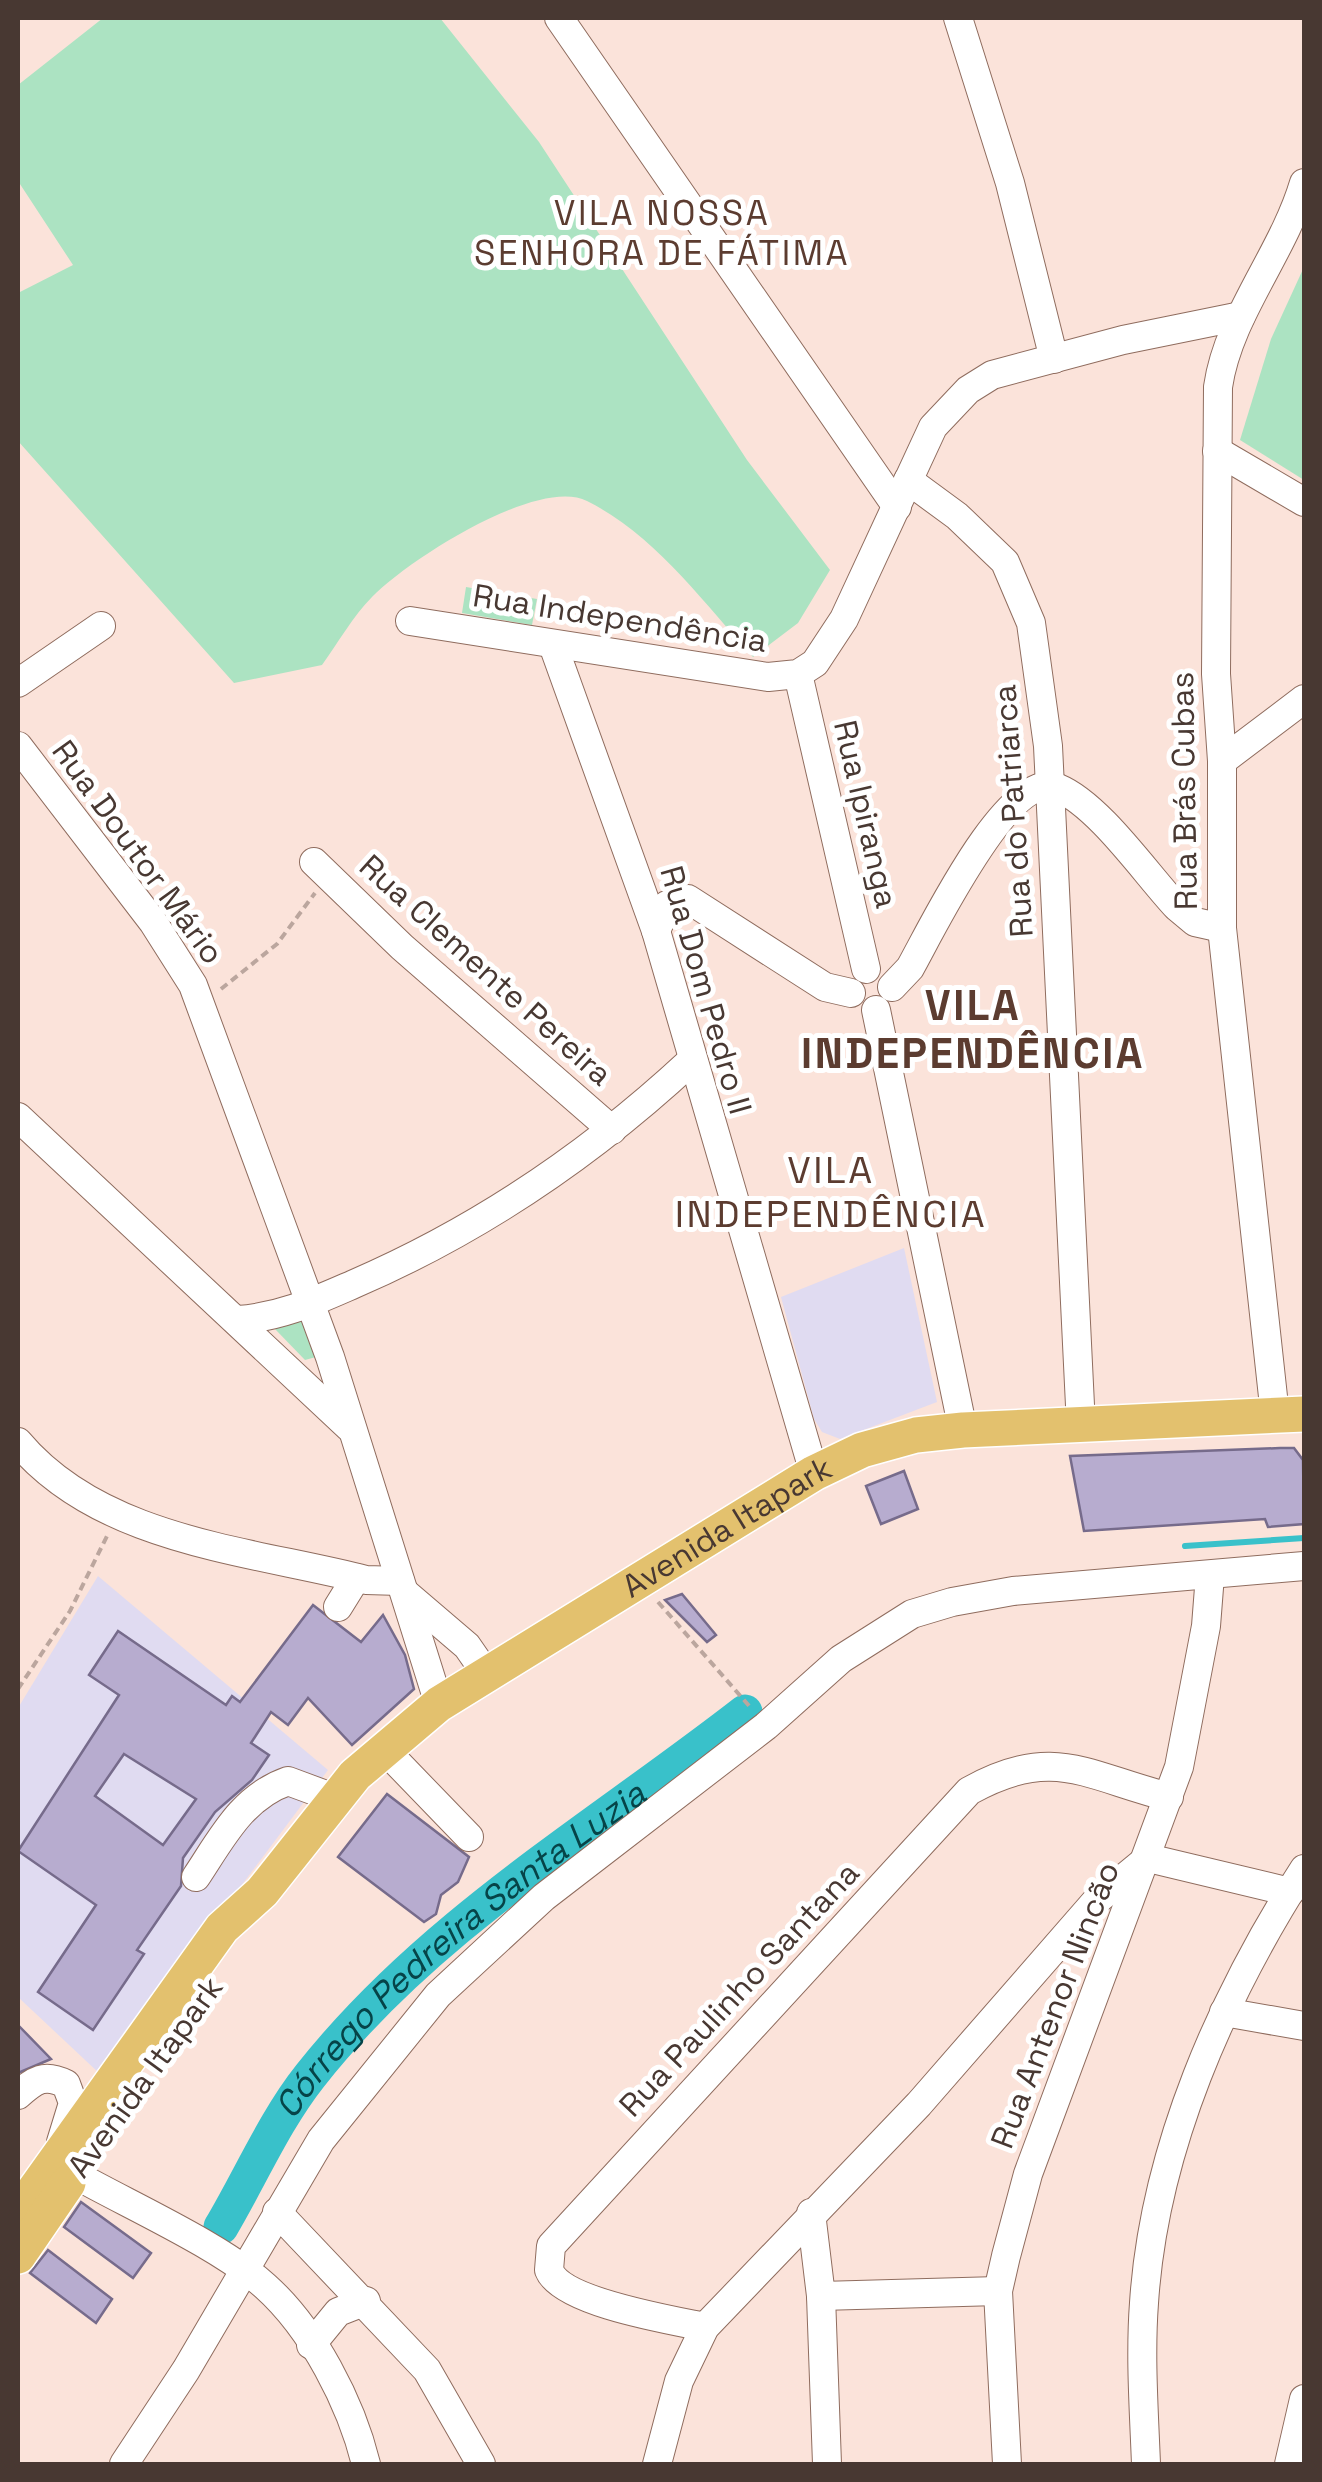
<svg xmlns="http://www.w3.org/2000/svg" width="1322" height="2482" viewBox="0 0 1322 2482" font-family="'Space Grotesk',sans-serif">
  <rect width="100%" height="100%" fill="#fbe3da"/>
  <!-- education -->
  <g fill="#e0dbf1">
    <path d="M904,1248L937,1402L840,1439L822,1432L814,1419L781,1297Z"/>
    <path d="M98,1576L328,1770L100,2074L18,1997V1708Z"/>
  </g>
  <!-- green -->
  <g fill="#ace3c2">
    <path d="M103,18H440L539,142L747,460L830,570L798,623L753,657C703,602 655,535 587,501C538,476 407,561 372,597C353,616 338,643 322,665L234,683L18,441V293L73,265L18,181V85Z"/>
    <path d="M1304,267V480L1240,440L1271,339Z"/>
    <path d="M466,587L537,599L532,625L462,613Z"/>
    <path d="M305,1312L316,1357L305,1360L274,1328Z"/>
  </g>
  <g fill="none" stroke-linecap="round" stroke-linejoin="round">
    <!-- stream -->
    <path stroke="#39c1ca" stroke-width="6" d="M1185,1546L1304,1538"/>
    <!-- river -->
    <path stroke="#39c1ca" stroke-width="35" id="s1" d="M221,2227C250,2178 275,2120 310,2076C428,1926 596,1828 745,1712"/>
  </g>
  <!-- building -->
  <g fill="#b7accf" stroke="#766b8b" stroke-width="2.5" fill-rule="evenodd">
    <path d="M1280,1448H1294L1303,1460L1304,1524L1268,1527L1265,1519L1084,1531L1070,1456Z"/>
    <path d="M904,1471L918,1509L881,1524L866,1486Z"/>
    <path d="M682,1594L716,1635L707,1642L665,1600Z"/>
    <path d="M313,1605L361,1642L383,1615L405,1655L414,1689L352,1745L308,1698L288,1725L271,1712L251,1743L269,1755L252,1780L215,1812L183,1858L181,1886L137,1950L144,1954L93,2030L38,1992L96,1905L18,1851L119,1695L89,1675L118,1631L226,1705L232,1696L240,1702ZM124,1754L196,1799L163,1845L95,1796Z"/>
    <path d="M387,1794L469,1857L458,1882L441,1895L436,1914L424,1922L338,1857Z"/>
    <path d="M18,2025L51,2059L18,2073Z"/>
    <path d="M81,2202L151,2253L133,2278L64,2227Z"/>
    <path d="M48,2250L112,2299L96,2323L30,2273Z"/>
  </g>
  <g fill="none" stroke-linecap="round" stroke-linejoin="round">
    <defs>
      <g id="minor">
        <path d="M559,18L897,507"/>
        <path d="M958,18L1010,183L1054,359"/>
        <path d="M1217,451L1304,502"/>
        <path d="M908,480L957,516L1005,562L1031,623L1048,746L1081,1426"/>
        <path d="M410,621L768,677L798,674L815,663L844,619L933,427L968,390L992,375L1123,340L1241,316"/>
        <path d="M553,645L656,931L814,1473"/>
        <path d="M798,674L866,969"/>
        <path d="M18,683L101,626"/>
        <path d="M18,746L153,922L193,985L330,1357L439,1704"/>
        <path d="M1222,761L1304,699"/>
        <path d="M314,862L402,947L612,1130"/>
        <path d="M656,931L667,905L688,899L825,987L851,993"/>
        <path d="M892,987L910,968C931,931 1009,767 1058,788C1099,805 1146,874 1177,907L1195,922L1222,928"/>
        <path d="M876,1010L963,1430"/>
        <path d="M18,1117L349,1427"/>
        <path d="M238,1320C281,1317 315,1301 354,1284C479,1230 591,1154 691,1061"/>
        <path d="M1275,1415L1222,928V761L1216,674L1218,387C1228,316 1283,254 1304,183"/>
        <path d="M18,1442C101,1541 248,1550 366,1580L400,1581"/>
        <path d="M405,1593L467,1646L485,1672"/>
        <path d="M338,1607L356,1578"/>
        <path d="M383,1748L469,1837"/>
        <path d="M1148,1858L1290,1892"/>
        <path d="M196,1877C222,1838 242,1797 288,1781L334,1798"/>
        <path d="M1224,2012L1304,2026"/>
        <path d="M18,2095C35,2080 44,2073 66,2084L73,2103L61,2142"/>
        <path d="M74,2174C129,2205 221,2246 265,2286C313,2329 351,2403 366,2464"/>
        <path d="M277,2212L427,2370L481,2464"/>
        <path d="M811,2213L821,2296L827,2464"/>
        <path d="M821,2296L998,2291"/>
        <path d="M705,2327C671,2320 561,2302 549,2270L551,2246L969,1791C1053,1744 1086,1776 1169,1797"/>
        <path d="M311,2345L338,2312L366,2301"/>
        <path d="M124,2464L186,2370L321,2140L438,1995L544,1897L766,1726L841,1659L912,1614L952,1602L1013,1591L1304,1566"/>
        <path d="M657,2464L679,2381L705,2327L919,2104L1096,1901L1147,1859"/>
        <path d="M1007,2464L998,2291L1006,2256L1028,2174L1179,1767L1206,1626L1210,1575"/>
        <path d="M1146,2464C1144,2412 1140,2356 1144,2303C1154,2149 1222,1997 1304,1869"/>
        <path d="M1289,2464L1304,2399"/>
      </g>
      <g id="major">
        <path id="s2" d="M18,2213L222,1928L262,1892L355,1775L439,1704L814,1473L862,1450L916,1435L963,1430L1304,1414"/>
        <path d="M18,2256L68,2183"/>
      </g>
    </defs>
    <!-- minor casing -->
    <use href="#minor" stroke="#8f6c5e" stroke-width="30"/>
    <!-- major casing -->
    <use href="#major" stroke="#fff" stroke-width="38"/>
    <!-- path -->
    <g stroke="#bba69e" stroke-width="4" stroke-dasharray="8 5" stroke-linecap="butt">
      <path d="M221,989L277,944L315,893"/>
      <path d="M658,1602L751,1708"/>
      <path d="M18,1689L70,1611L108,1534"/>
    </g>
    <!-- minor -->
    <use href="#minor" stroke="#fff" stroke-width="28"/>
    <!-- major -->
    <use href="#major" stroke="#e3c16e" stroke-width="35"/>
  </g>
  <g text-anchor="middle" stroke-width="10" stroke-linejoin="round" paint-order="stroke">
    <!-- street labels -->
    <g font-size="32" fill="#483832" stroke="#fff">
      <text transform="translate(620 618) rotate(9)" y="11">Rua Independência</text>
      <text transform="translate(1184 791) rotate(-91)" y="11">Rua Brás Cubas</text>
      <text transform="translate(1013 811) rotate(-94)" y="11">Rua do Patriarca</text>
      <text transform="translate(866 814) rotate(77)" y="11">Rua Ipiranga</text>
      <text transform="translate(138 852) rotate(54)" y="11">Rua Doutor Mário</text>
      <text transform="translate(486 970) rotate(42)" y="11">Rua Clemente Pereira</text>
      <text transform="translate(706 990) rotate(74)" y="11">Rua Dom Pedro II</text>
      <text dy="11" stroke="none"><textPath href="#s2" startOffset="1002">Avenida Itapark</textPath></text>
      <text transform="translate(739 1989) rotate(-47)" y="11">Rua Paulinho Santana</text>
      <text transform="translate(1055 2005) rotate(-69)" y="11">Rua Antenor Nincão</text>
      <text transform="translate(145 2077) rotate(-54)" y="11">Avenida Itapark</text>
    </g>
    <!-- neighbourhood labels -->
    <g font-size="35" letter-spacing="2.5" fill="#5c3c30" stroke="#fff">
      <text x="662" y="225">VILA NOSSA<tspan x="662" dy="40">SENHORA DE FÁTIMA</tspan></text>
    </g>
    <!-- water labels -->
    <g font-size="35" font-style="italic" fill="#064448" stroke="#fff">
      <text dy="12" stroke="none"><textPath href="#s1" startOffset="372">Córrego Pedreira Santa Luzia</textPath></text>
    </g>
    <!-- quarter labels -->
    <g font-size="38" letter-spacing="2.5" fill="#5c3c30" stroke="#fff">
      <text x="831" y="1183">VILA<tspan x="831" dy="44">INDEPENDÊNCIA</tspan></text>
    </g>
    <!-- district labels -->
    <g font-size="42" font-weight="bold" letter-spacing="2.5" fill="#5c3c30" stroke="#fff">
      <text x="973" y="1020">VILA<tspan x="973" dy="48">INDEPENDÊNCIA</tspan></text>
    </g>
  </g>
  <!-- border -->
  <rect width="1322" height="2482" fill="none" stroke="#483832" stroke-width="40"/>
</svg>
